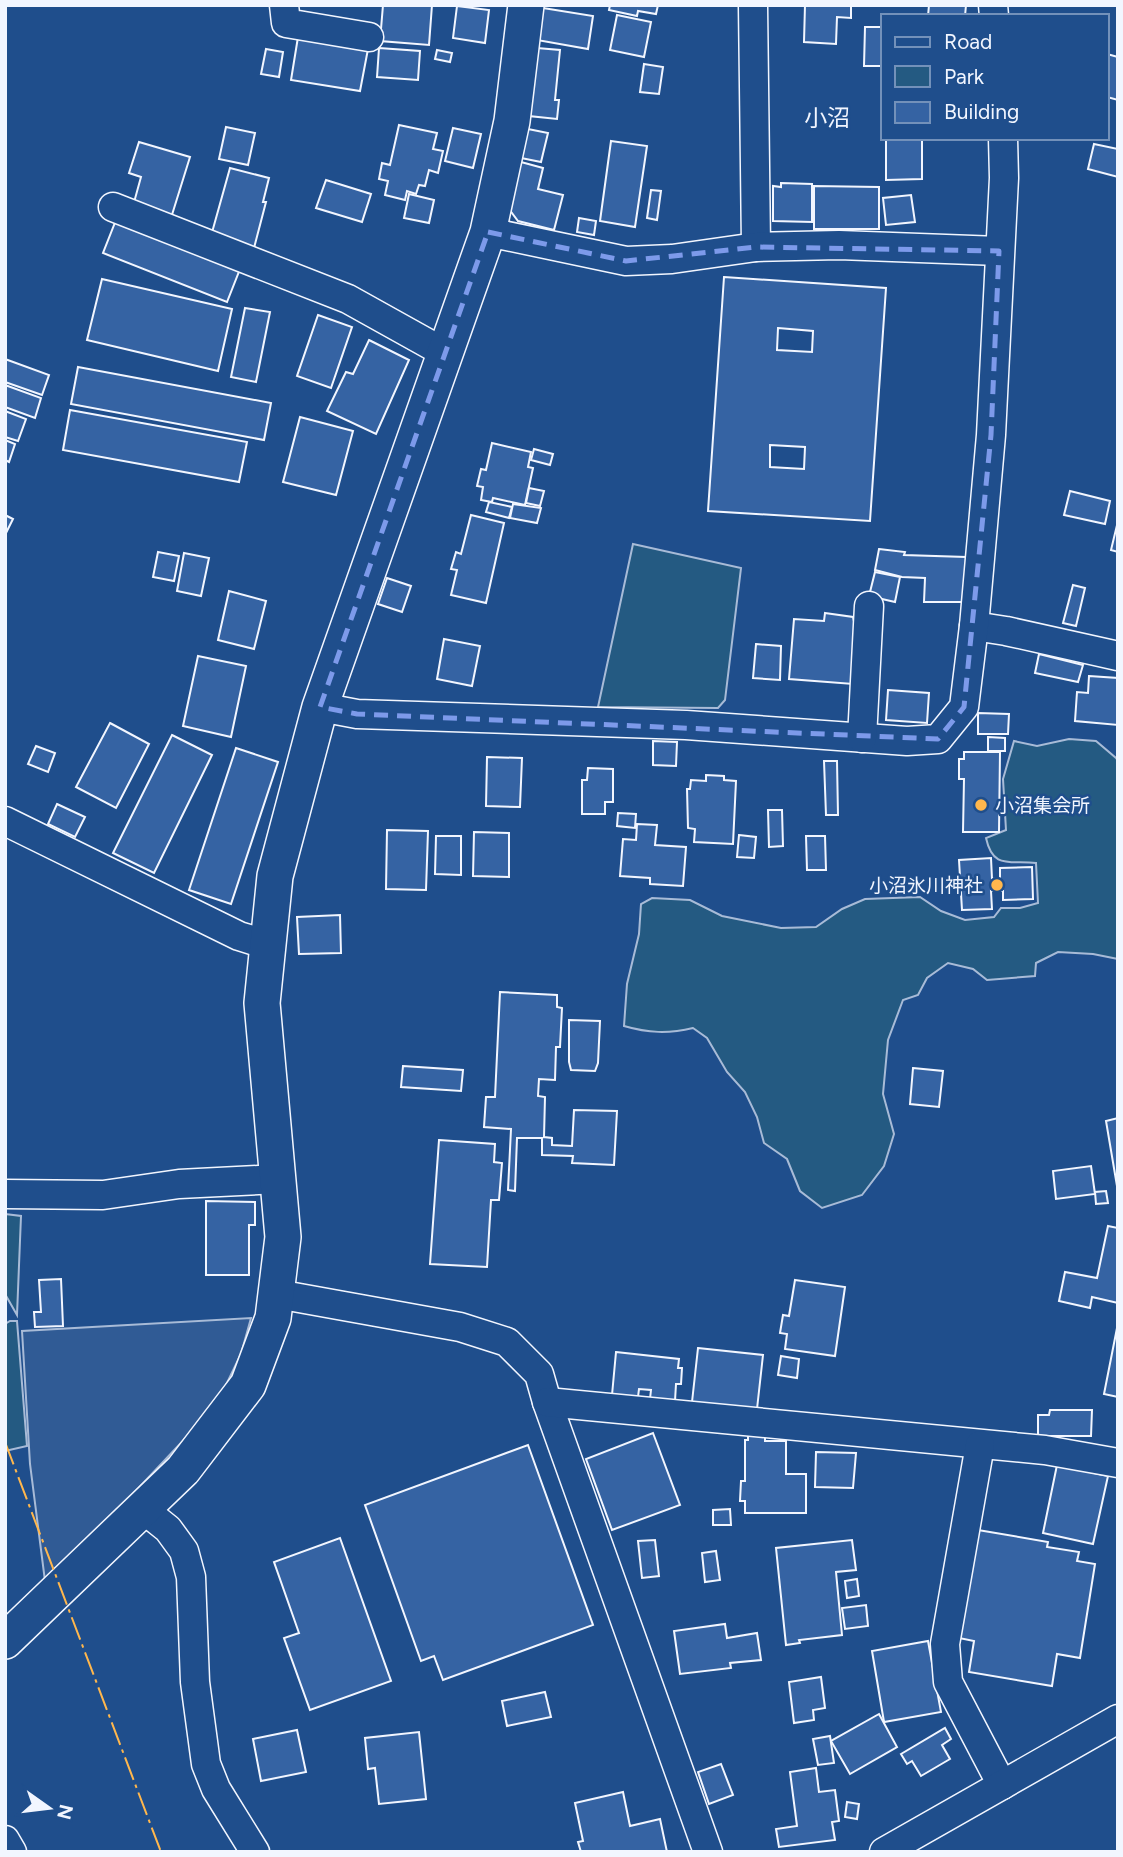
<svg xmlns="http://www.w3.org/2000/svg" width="1123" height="1857" viewBox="0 0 1123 1857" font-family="Figtree,'Noto Sans JP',sans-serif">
  <rect width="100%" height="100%" fill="#1f4e8c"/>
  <!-- green -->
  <g fill="#245a82" stroke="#a8bbd7" stroke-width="2">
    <path d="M633,544L741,568L725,700L718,708L598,707Z"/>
    <path d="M1069,739L1096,741L1116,758L1118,761V959L1093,954L1058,952L1036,963L1035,976L987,980L973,969L948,963L927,978L918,995L903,1000L888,1040L883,1094L894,1134L884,1166L862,1195L822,1208L800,1191L787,1159L764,1143L757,1117L745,1092L727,1072L707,1038L693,1028C668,1034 648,1033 624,1026L627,984L639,934L641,904L652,898L690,900L722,916L781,928L816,927L842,909L865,899L920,897L941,911L965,920L994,917L1001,908H1020L1038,903L1036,863C1010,860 993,870 986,838L1006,830L1003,779L1014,741L1037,746Z"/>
    <path d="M5,1214L21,1216L17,1315L5,1294Z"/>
    <path d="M10,1321H17L27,1446L5,1451V1324Z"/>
  </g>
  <!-- parking -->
  <path fill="#305b95" stroke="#a8bbd7" stroke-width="2" d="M251,1318L241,1354L225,1387L194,1429L132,1495L45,1581L30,1464L22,1331Z"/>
  <!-- building -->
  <g fill="#3563a3" stroke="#f2f6ff" stroke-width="2" fill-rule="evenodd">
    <path d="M383,5H432L429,45L380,41Z"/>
    <path d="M610,5H658L656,14L638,11L637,16L609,10Z"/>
    <path d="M805,5H851V18L837,17L836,44L804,42Z"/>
    <path d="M929,5H966L965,16H928Z"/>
    <path d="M457,6L489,10L485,43L453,38Z"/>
    <path d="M543,8L593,16L588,49L537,40Z"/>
    <path d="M617,15L651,22L644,57L610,50Z"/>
    <path d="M865,27H883V66H864Z"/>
    <path d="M298,37L368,49L360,91L291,80Z"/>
    <path d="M379,48L420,51L418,80L377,77Z"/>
    <path d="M537,48L560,50L555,100H559L557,119L529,116Z"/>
    <path d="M266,49L283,52L279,77L261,74Z"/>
    <path d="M437,50L452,53L450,62L435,59Z"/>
    <path d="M1107,54L1118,57V100L1107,97Z"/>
    <path d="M644,64L663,67L659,94L640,92Z"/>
    <path d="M399,125L437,133L433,149L443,151L438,173L429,170L425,186L419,185L416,194L407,191L405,200L385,195L388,181L379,179L382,163L390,165Z"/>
    <path d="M226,127L255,133L248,165L219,159Z"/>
    <path d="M453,128L481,134L473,168L445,161Z"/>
    <path d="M528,129L548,133L541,162L521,158Z"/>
    <path d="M886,138H922V179L886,180Z"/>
    <path d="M611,141L647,146L635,227L600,221Z"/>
    <path d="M139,142L190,157L171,218L133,206L141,177L129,173Z"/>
    <path d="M1094,144L1118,149V177L1088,169Z"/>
    <path d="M521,162L543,168L538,189L563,195L554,230L518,221L509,209Z"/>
    <path d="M230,168L269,178L263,202H266L254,248L211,236Z"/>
    <path d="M326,180L371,194L362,222L316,208Z"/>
    <path d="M781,183L812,184V222L773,221V186L781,187Z"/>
    <path d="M814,186L879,187V229H814Z"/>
    <path d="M651,190L661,191L657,220L647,218Z"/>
    <path d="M409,194L434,200L429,223L404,218Z"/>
    <path d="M911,195L915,222L886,225L883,198Z"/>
    <path d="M579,218L596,221L594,235L577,232Z"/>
    <path d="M116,220L240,269L227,302L103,253Z"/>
    <path d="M724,277L886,288L870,521L708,511ZM778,328L813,331L812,352L777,350ZM770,445L805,447L804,469L770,467Z"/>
    <path d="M102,279L232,309L218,371L87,340Z"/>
    <path d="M245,308L270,312L256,382L231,377Z"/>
    <path d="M318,315L352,327L331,388L297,376Z"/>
    <path d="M369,340L409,360L376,434L327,411L346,372L353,374Z"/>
    <path d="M5,359L49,375L42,395L5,382Z"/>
    <path d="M78,367L271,403L264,440L71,404Z"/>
    <path d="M5,385L41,398L35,418L5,407Z"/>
    <path d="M70,410L247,442L239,482L63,450Z"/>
    <path d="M5,411L26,419L18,441L5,437Z"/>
    <path d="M300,417L353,431L336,495L283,482Z"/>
    <path d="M5,440L15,444L9,462L5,460Z"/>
    <path d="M492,443L531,452L528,467L533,468L525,505L493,498L492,502L481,500L483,487L477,486L481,469L486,470Z"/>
    <path d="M534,449L553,454L550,465L531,460Z"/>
    <path d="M529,488L544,491L540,506L526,503Z"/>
    <path d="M1070,491L1110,501L1105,524L1064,515Z"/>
    <path d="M489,502L512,507L509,518L486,512Z"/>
    <path d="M513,504L541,508L537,523L510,518Z"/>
    <path d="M5,515L13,519L5,535Z"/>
    <path d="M471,515L504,523L486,603L451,595L457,570L451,569L456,552L461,554Z"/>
    <path d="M1118,521V552L1111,550Z"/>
    <path d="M879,549L905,552L904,555L966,557L965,602H924L925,578L902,577L875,570Z"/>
    <path d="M158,552L179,556L174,581L153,577Z"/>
    <path d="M184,553L209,558L201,596L177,591Z"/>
    <path d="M875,572L900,577L895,602L869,596Z"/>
    <path d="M387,578L411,586L402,612L378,604Z"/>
    <path d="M1073,585L1085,588L1076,626L1063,623Z"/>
    <path d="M229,591L266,601L254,649L218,640Z"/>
    <path d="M825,613L853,617L855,626L853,684L789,679L794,619L824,621Z"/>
    <path d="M444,639L480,646L472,686L437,679Z"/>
    <path d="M756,644L781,646L780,680L753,678Z"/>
    <path d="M1039,654L1083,665L1078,682L1035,673Z"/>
    <path d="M198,656L246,666L231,737L183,726Z"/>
    <path d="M1089,676L1118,678V725L1075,721L1077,692L1088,693Z"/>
    <path d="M888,690L929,693L927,723L886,720Z"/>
    <path d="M978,713L1009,714L1008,734H978Z"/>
    <path d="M110,723L149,744L116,808L76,787Z"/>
    <path d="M172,735L212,755L154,873L113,853Z"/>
    <path d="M988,737L1005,738V751H988Z"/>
    <path d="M653,741L677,742L676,766L653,765Z"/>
    <path d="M36,746L55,753L48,772L28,764Z"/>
    <path d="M236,748L278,762L231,904L189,890Z"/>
    <path d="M964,752H1000L999,832H963L964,779H959V759H964Z"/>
    <path d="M487,757L522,758L520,807L486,806Z"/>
    <path d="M824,761H837L838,815H826Z"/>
    <path d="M588,768L613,769V802H605V814H582V780H587Z"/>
    <path d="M706,775L724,776V780L736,781L733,844L694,842L695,829L688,828L687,789H690L691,780L706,781Z"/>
    <path d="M57,804L85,817L75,837L48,824Z"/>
    <path d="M768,810H782L783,846L769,847Z"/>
    <path d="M618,813L636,814L635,828L617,826Z"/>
    <path d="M637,824L657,825L655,845L686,847L683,886L650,884V878L620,876L623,839L636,840Z"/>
    <path d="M387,830L428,831L426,890L386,889Z"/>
    <path d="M474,832L509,833V877L473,876Z"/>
    <path d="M739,835L756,837L754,858L737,857Z"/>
    <path d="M436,836H461V875L435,874Z"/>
    <path d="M806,836H825L826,870H807Z"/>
    <path d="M991,858L992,879L1000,878V868L1032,867L1033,899L1003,900V891H991L992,909L962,910L959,860Z"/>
    <path d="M340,915L341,953L299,954L297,917Z"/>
    <path d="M500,992L557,995V1007L562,1008L560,1047H556L555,1080L539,1079L538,1096L545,1097L544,1137L552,1138V1145L572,1146L574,1110L617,1111L614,1165L572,1163L573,1156L542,1155V1138H517L515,1191L508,1190L511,1129L484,1127L486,1097H495Z"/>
    <path d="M569,1020L600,1021L598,1063L595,1071L571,1070L569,1062Z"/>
    <path d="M403,1066L463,1070L461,1091L401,1087Z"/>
    <path d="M913,1068L943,1071L939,1107L910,1104Z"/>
    <path d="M1118,1118V1186H1117L1106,1121Z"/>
    <path d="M439,1140L495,1144L494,1162L502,1163L499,1200H491L487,1267L430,1264Z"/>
    <path d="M1091,1166L1095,1194L1056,1199L1053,1171Z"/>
    <path d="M1106,1191L1108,1203L1096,1204L1095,1192Z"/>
    <path d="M206,1201L255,1202V1225H249V1275H206Z"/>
    <path d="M1108,1226L1118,1228V1303L1092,1297L1090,1308L1059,1301L1065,1272L1097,1278Z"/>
    <path d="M61,1279L63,1326L35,1327L34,1312H41L39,1280Z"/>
    <path d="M795,1280L845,1287L835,1356L785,1349L787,1334L780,1333L783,1315L789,1316Z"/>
    <path d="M1117,1328H1118V1397L1104,1394Z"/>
    <path d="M698,1348L763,1355L757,1409L692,1402Z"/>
    <path d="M616,1352L679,1359L678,1368H682L681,1384H676L675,1401L650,1399L651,1390L639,1389L638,1397L612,1395Z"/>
    <path d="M781,1356L799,1359L797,1378L778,1375Z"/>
    <path d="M1050,1410H1092L1091,1436H1038V1415H1049Z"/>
    <path d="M653,1433L680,1505L612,1530L586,1459Z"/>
    <path d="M748,1436H765V1441H786V1474H806V1513H745V1501H740L741,1481H745V1440H748Z"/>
    <path d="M528,1445L593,1625L443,1680L434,1656L421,1661L365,1505Z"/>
    <path d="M816,1452L856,1453L853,1488L815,1487Z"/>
    <path d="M1057,1465L1108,1476L1093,1544L1043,1533Z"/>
    <path d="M730,1509L731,1525H713V1510Z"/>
    <path d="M978,1530L1048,1542L1047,1547L1079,1552L1077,1561L1095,1564L1080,1658L1057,1654L1052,1686L969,1672L974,1641L959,1638Z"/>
    <path d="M340,1538L391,1681L310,1710L284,1638L299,1633L274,1562Z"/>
    <path d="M655,1540L659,1576L642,1578L638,1541Z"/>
    <path d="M852,1540L856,1570L836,1572L842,1635L799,1640L800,1643L786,1645L776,1548Z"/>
    <path d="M716,1551L720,1580L705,1582L702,1553Z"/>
    <path d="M857,1579L859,1596L847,1598L845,1581Z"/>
    <path d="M866,1605L868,1626L845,1629L842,1608Z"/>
    <path d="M725,1624L727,1638L757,1633L761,1660L730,1663L731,1668L680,1674L674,1631Z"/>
    <path d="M928,1641L941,1712L884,1722L872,1651Z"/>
    <path d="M821,1677L825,1708L813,1710L814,1720L794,1723L789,1682Z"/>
    <path d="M545,1692L551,1717L507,1726L502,1701Z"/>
    <path d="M879,1714L897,1747L850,1774L831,1741Z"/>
    <path d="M945,1728L951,1739L942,1745L950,1759L921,1776L912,1761L907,1764L901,1754Z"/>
    <path d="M297,1730L306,1772L261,1781L253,1739Z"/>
    <path d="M419,1732L426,1799L379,1804L375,1768L368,1769L365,1738Z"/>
    <path d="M830,1736L834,1763L818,1765L813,1739Z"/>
    <path d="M721,1764L733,1795L709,1804L698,1772Z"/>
    <path d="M816,1768L819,1792L835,1790L839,1821L832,1822L835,1840L779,1847L776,1829L797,1826L790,1772Z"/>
    <path d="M623,1792L630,1826L660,1819L667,1852H581L578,1842L583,1841L575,1803Z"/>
    <path d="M847,1802L859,1804L857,1819L845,1817Z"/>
  </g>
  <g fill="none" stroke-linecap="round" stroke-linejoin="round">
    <defs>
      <g id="minor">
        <path d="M284,5L286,23L369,37"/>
        <path d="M753,5L756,247"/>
        <path d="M993,5L994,16"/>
        <path d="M113,207L348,299L445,353"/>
        <path d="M488,232L626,261L672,259L756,247L839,245L999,251"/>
        <path d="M974,626L1006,631L1118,656"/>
        <path d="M320,707L357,714L686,725L907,741L938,739L964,707L974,626L991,435L1004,178L1003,138"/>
        <path d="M862,738L869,606"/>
        <path d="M5,821L239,936L268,945"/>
        <path d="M5,1194L103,1195L179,1184L278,1179"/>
        <path d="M277,1294L460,1327L507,1342L539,1374L547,1402L708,1852"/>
        <path d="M547,1402L1045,1450L1118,1463"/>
        <path d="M980,1445L945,1644L948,1682L1002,1785"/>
        <path d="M143,1509L168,1529L184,1551L191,1577L195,1682L206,1764L216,1789L255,1852"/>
        <path d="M5,1840L12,1852"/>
        <path d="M884,1852L1118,1719"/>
      </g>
      <path id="tertiary" d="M5,1641L183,1470L248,1385L273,1318L283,1237L262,1003L275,876L320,707L488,232L512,121L526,5"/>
    </defs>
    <!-- minor casing -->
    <use href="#minor" stroke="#f2f6ff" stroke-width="31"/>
    <!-- tertiary casing -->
    <use href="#tertiary" stroke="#f2f6ff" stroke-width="38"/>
    <!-- minor -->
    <use href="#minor" stroke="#1f4e8c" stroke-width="28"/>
    <!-- tertiary -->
    <use href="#tertiary" stroke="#1f4e8c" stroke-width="35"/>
    <!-- power -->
    <path stroke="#ffb74d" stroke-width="2" stroke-dasharray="24 5 3.5 5" stroke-linecap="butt" d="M5,1442L161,1852"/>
  </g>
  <!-- marked area -->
  <path fill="none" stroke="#7d9aea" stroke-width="5" stroke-dasharray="14 9" stroke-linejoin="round" d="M488,232L626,261L756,247L999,251L991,435L964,707L938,739L357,714L320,707Z"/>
  <!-- markers -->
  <g fill="#ffb74d" stroke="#1f4e8c" stroke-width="2.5">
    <circle cx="981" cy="805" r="7"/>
    <circle cx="997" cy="885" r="7"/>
  </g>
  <g text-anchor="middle" stroke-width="5" stroke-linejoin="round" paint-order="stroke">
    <!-- poi labels -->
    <g font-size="19" fill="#f2f6ff" stroke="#1f4e8c" text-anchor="start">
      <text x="995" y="812">小沼集会所</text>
      <text x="983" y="892" text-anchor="end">小沼氷川神社</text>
    </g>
    <!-- quarter labels -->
    <g font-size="23" fill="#f2f6ff" stroke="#1f4e8c">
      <text x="827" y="126">小沼</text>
    </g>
  </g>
  <!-- border -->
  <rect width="1123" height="1857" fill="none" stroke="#f2f6ff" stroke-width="14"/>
  <!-- legend -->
  <rect x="881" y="14" width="228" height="126" fill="#1f4e8c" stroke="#7391ba" stroke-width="2"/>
  <rect x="895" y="37" width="35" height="10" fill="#1f4e8c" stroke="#7391ba" stroke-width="2"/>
  <text x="944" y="49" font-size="21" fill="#f2f6ff">Road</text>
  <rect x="895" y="66" width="35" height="21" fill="#245a82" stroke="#7391ba" stroke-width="2"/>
  <text x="944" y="84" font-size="21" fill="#f2f6ff">Park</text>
  <rect x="895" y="102" width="35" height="21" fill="#3563a3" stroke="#7391ba" stroke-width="2"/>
  <text x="944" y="119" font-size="21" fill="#f2f6ff">Building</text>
  <!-- north arrow -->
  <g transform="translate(49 1808) rotate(104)" stroke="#1f4e8c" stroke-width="5" paint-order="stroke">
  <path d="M0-5L12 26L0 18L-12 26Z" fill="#f2f6ff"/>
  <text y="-10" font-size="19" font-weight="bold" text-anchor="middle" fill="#f2f6ff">N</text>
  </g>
</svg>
